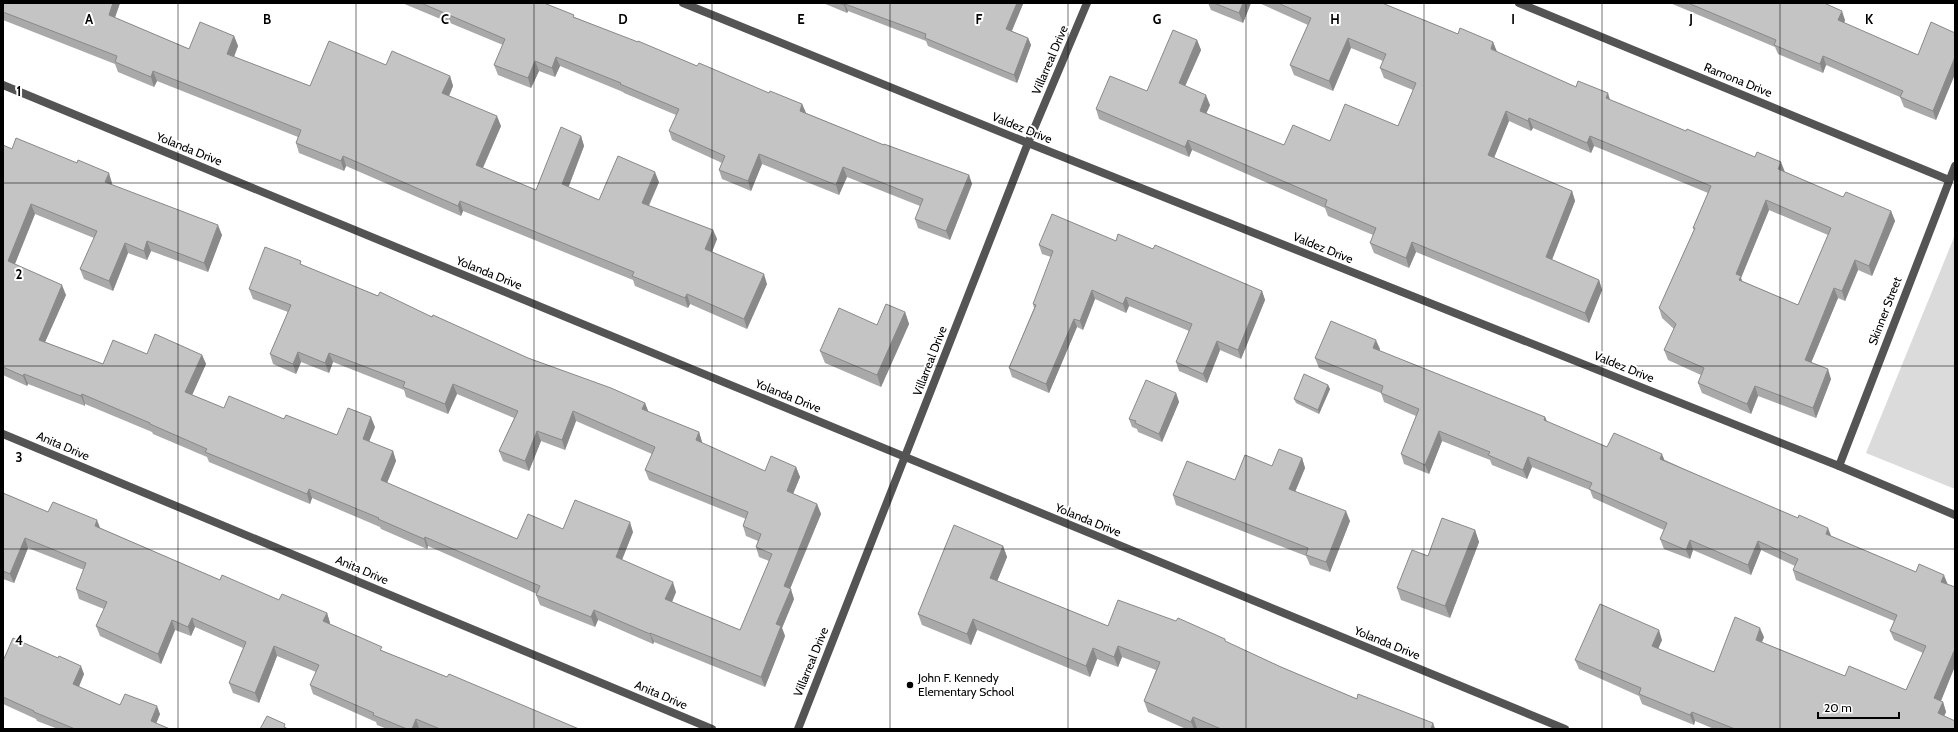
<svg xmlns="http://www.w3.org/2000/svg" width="1958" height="732" viewBox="0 0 1958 732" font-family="Cabin,sans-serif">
  <rect width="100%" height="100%" fill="#fff"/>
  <!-- green -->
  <path fill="#dbdbdb" d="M1955,235V489L1866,453Z"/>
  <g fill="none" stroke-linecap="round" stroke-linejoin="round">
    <!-- minor -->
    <g stroke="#545454" stroke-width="8">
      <path d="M683,3L1028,143L1839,466L1955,515"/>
      <path d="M1519,3L1949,180"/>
      <path d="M3,85L1565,729"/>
      <path d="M3,434L712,729"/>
      <path d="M1839,466L1955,166"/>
      <path d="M798,729L1028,143L1087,3"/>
    </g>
  </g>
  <!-- wall -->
  <g fill="#a9a9a9" fill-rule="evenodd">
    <path d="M3,3H120L115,18L189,49L234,36L238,46L234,57L310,86L386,65L450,76L453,86L449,96L501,126L483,168L536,190L581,136L584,146L568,187L599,200L659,182L649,206L713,230L717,239L712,252L767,284L747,329L690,304L688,308L635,286L633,280L463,211L461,216L346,166L344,171L299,153L296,143L298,137L157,81L154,87L118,72L115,64L3,20Z"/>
    <path d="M402,3H544L574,17L697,66L769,93L802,104L806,113L884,145L969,175L972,184L950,240L918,228L915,219L920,206L847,177L839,195L762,164L751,191L722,179L719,170L722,163L672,140L669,131L676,115L624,93L623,92L560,66L555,77L539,71L531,88L498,75L494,65L503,45Z"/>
    <path d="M823,3H1023V4L1012,31L1028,38L1031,45L1017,83L928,46L926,41L848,11L847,13Z"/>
    <path d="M1208,3H1251L1243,23L1211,10Z"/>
    <path d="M1259,3H1382L1458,34L1493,42L1497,52L1576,87L1610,100L1785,172L1843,197L1891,211L1895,221L1872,276L1858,270L1845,301L1838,298L1811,363L1831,379L1816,418L1758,396L1751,414L1702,393L1698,383L1701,375L1668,360L1664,350L1674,329L1662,318L1659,308L1694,230L1693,228L1708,193L1594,146L1591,153L1533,128L1531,131L1509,121L1494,158L1572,191L1575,201L1552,260L1599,280L1602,290L1589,323L1416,252L1409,268L1374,253L1370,243L1373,235L1328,216L1325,208L1192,150L1189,157L1099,119L1096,109L1147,91L1197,40L1201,50L1185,86L1210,105L1206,113L1284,145L1330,141L1398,126L1413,90L1384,78L1380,68L1383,61L1351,48L1333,91L1294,75L1290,65L1308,25ZM1769,210L1828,235L1798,305L1742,281L1741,278Z"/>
    <path d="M1670,3H1824L1845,20L1844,23L1918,55L1955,33V74L1936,120L1904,107L1900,97L1826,65L1823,73L1778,54L1775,47Z"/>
    <path d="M3,145L12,149L112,183L111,185L222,235L208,272L151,251L147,260L128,253L113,291L84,279L80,269L94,238L35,214L15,264L66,295L45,342L103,364L147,354L202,355L206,364L192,395L224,408L284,419L337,435L375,427L369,442L393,451L396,461L387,483L517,539L563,529L633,532L622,560L676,592L672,602L740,630L769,561L759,557L756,547L758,541L746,536L743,526L746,519L649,480L645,470L652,454L576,421L565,450L541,441L529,471L503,461L499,451L514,418L457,394L448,414L406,397L404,390L333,362L329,373L301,362L296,374L273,364L270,354L288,312L253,299L249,289L303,266L432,317L528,358L645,403L648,412L699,432L702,442V443L765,471L796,467L800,477L793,494L817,504L821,514L790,589L794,599L782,628L785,636L765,687L654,642L653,644L598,620L595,627L540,605L536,595L537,594L428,546L427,549L381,529L380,527L312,498L310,504L209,462L207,457L153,434L152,432L85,404V406L28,384L27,386L3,375Z"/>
    <path d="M1116,241L1153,249L1262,291L1265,300L1241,359L1220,350L1207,383L1179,371L1176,362L1189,331L1129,306L1126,313L1095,299L1083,330L1077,327L1049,393L1012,377L1009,368L1034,308L1033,304L1051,257L1042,254L1039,245Z"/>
    <path d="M905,312L909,324L881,387L825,363L820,351Z"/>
    <path d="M1380,349L1379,351L1545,417L1547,422L1607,447L1665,460L1831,536L1916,572L1955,587V666L1941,701L1943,702L1946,712L1944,716L1955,729H1714L1695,721L1694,725L1642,704L1639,696L1579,669L1575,660L1662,640L1658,649L1714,672L1764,637L1762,642L1845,676L1906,690L1923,653L1894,640L1890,631L1894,621L1796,580L1793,570L1795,566L1761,550L1751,575L1693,550L1690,559L1664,549L1660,539L1664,530L1593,498L1590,490L1532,467L1527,479L1492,465L1490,460L1442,441L1429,474L1404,464L1401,454L1416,416L1384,402L1381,393L1319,368L1315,358Z"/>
    <path d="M1328,385L1330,389L1319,414L1296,403L1294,399Z"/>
    <path d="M1176,393L1179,402L1162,442L1138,432L1137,429L1132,427L1129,419Z"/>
    <path d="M1302,458L1305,468L1295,492L1350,521L1330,572L1310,565L1306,556L1176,505L1173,495L1235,480L1272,466Z"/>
    <path d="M3,493L48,512L100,528L220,580L279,600L327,613L330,623V624L383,651L447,677L579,729H422L419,728V729H387L377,725L376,722L313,694L310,685L316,672L277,656L259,703L233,693L229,683L243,648L195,627L191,636L175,630L161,664L100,636L96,626L104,609L79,599L76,589L84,570L28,548L14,583L3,579Z"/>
    <path d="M1475,530L1479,542L1450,618L1401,600L1397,588L1428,556Z"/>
    <path d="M1003,546L1007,557L997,581L1108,626L1226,642L1281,667L1357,699L1433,723L1435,729H1199L1197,728V729H1186L1148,712L1144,701L1156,670L1122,657L1118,667L1097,659L1090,677L977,630L971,645L922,625L918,614Z"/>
    <path d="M58,658L84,674L79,687L120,705L160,714L156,723L170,729H58L37,721L36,719L3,704V661Z"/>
  </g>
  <!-- shaded-wall -->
  <g fill="#898989">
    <path d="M113,3H120L112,25L109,15Z"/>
    <path d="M1017,3H1023V4L1009,37L1006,29Z"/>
    <path d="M1243,3H1251L1243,23L1239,13Z"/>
    <path d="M845,4L848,11L847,13L844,5Z"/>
    <path d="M1842,11L1845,20L1842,29L1838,20Z"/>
    <path d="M234,36L238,46L231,64L227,54Z"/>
    <path d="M1028,38L1031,45L1017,83L1014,75Z"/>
    <path d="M1348,38L1351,48L1333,91L1329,81Z"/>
    <path d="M1197,40L1201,50L1182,93L1179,83Z"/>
    <path d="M1493,42L1497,52L1491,49Z"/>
    <path d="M1823,56L1826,65L1823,73L1820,64Z"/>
    <path d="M556,57L560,66L555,77L552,68Z"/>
    <path d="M1955,57V74L1936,120L1933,111Z"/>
    <path d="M535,61L539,71L531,88L528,78Z"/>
    <path d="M153,71L157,81L154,87L151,77Z"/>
    <path d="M450,76L453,86L446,103L442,93Z"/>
    <path d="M1608,93L1611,103L1606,98Z"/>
    <path d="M1206,95L1210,105L1203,121L1200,111Z"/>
    <path d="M802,104L806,113L803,120L800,111Z"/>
    <path d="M1506,111L1509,121L1491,165L1488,155Z"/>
    <path d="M497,116L501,126L480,174L476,165Z"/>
    <path d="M1529,118L1533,128L1531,131L1528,121Z"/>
    <path d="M581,136L584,146L566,194L562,184Z"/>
    <path d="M1590,136L1594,146L1591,153L1587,143Z"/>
    <path d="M1188,140L1192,150L1189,157L1185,147Z"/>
    <path d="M759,154L762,164L751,191L748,181Z"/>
    <path d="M343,156L346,166L344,171L341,161Z"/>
    <path d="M1781,162L1785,172L1778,169Z"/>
    <path d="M843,167L847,177L839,195L836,185Z"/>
    <path d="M655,172L659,182L645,213L642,203Z"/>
    <path d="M109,173L112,183L108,192L105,182Z"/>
    <path d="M969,175L972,184L950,240L946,231Z"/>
    <path d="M1572,191L1575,201L1549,267L1546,257Z"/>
    <path d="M1766,200L1769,210L1741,278L1744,286L1743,290L1736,274Z"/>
    <path d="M460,201L463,211L461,216L458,206Z"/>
    <path d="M31,204L35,214L12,271L8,261Z"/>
    <path d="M1891,211L1895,221L1872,276L1869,266Z"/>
    <path d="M218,225L222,235L208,272L204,263Z"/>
    <path d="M713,230L717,239L709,259L705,249Z"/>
    <path d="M147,241L151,251L147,260L144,251Z"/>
    <path d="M1412,242L1416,252L1409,268L1406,258Z"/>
    <path d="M125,243L128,253L113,291L109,281Z"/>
    <path d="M1855,260L1858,270L1845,301L1842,291Z"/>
    <path d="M764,274L767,284L747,329L744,319Z"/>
    <path d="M1599,280L1602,290L1589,323L1585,313Z"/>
    <path d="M62,285L66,295L42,349L39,340Z"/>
    <path d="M1834,288L1838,298L1808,370L1805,360Z"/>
    <path d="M1092,290L1095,299L1083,330L1080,321Z"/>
    <path d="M1262,291L1265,300L1241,359L1238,350Z"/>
    <path d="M687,294L690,304L688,308L685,298Z"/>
    <path d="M1126,297L1129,306L1126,313L1123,304Z"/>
    <path d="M905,312L909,324L881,387L877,375Z"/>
    <path d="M1074,319L1077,327L1049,393L1046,384Z"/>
    <path d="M1376,340L1380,349L1377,358L1373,348Z"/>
    <path d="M1217,341L1220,350L1207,383L1203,374Z"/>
    <path d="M298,352L301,362L296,374L293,364Z"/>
    <path d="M329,353L333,362L329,373L325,363Z"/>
    <path d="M202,355L206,364L189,402L185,392Z"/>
    <path d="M1828,369L1831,379L1816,418L1813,408Z"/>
    <path d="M24,374L28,384L27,386L23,376Z"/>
    <path d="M453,384L457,394L448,414L445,404Z"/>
    <path d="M1328,385L1330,389L1319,414L1318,410Z"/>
    <path d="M1755,386L1758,396L1751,414L1747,404Z"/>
    <path d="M1176,393L1179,402L1162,442L1159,434Z"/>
    <path d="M82,394L85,404V406L81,396Z"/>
    <path d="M645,403L649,413L642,409Z"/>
    <path d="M573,411L576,421L565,450L562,440Z"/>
    <path d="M371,417L375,427L366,449L363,439Z"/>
    <path d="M1545,417L1549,426L1544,420Z"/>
    <path d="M537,431L541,441L529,471L525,461Z"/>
    <path d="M1439,431L1442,441L1429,474L1425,465Z"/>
    <path d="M699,432L702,442L700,450L696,440Z"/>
    <path d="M393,451L396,461L384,490L381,480Z"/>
    <path d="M1662,454L1666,464L1660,459Z"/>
    <path d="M1528,457L1532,467L1527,479L1523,470Z"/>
    <path d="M1302,458L1305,468L1292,499L1289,489Z"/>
    <path d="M796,467L800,477L790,501L787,491Z"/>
    <path d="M309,489L312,498L310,504L307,494Z"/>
    <path d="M817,504L821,514L787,596L784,586Z"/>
    <path d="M1346,511L1350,521L1330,572L1326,562Z"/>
    <path d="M97,520L101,530L95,526Z"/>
    <path d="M630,522L633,532L619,567L616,557Z"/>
    <path d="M1828,528L1832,538L1826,534Z"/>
    <path d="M1475,530L1479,542L1450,618L1445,606Z"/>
    <path d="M425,537L428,546L427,549L424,539Z"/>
    <path d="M25,538L28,548L14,583L10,574Z"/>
    <path d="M1690,540L1693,550L1690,559L1686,550Z"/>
    <path d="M1758,541L1761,550L1751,575L1748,565Z"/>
    <path d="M1003,546L1007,557L994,589L990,578Z"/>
    <path d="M1944,575L1948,585L1941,582Z"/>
    <path d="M673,582L676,592L669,609L665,599Z"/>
    <path d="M791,589L794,599L782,628L785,636L765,687L761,677L776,624Z"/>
    <path d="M594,610L598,620L595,627L591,617Z"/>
    <path d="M327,613L330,623L327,630L323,621Z"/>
    <path d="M192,618L195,627L191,636L188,627Z"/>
    <path d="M973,619L977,630L971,645L967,634Z"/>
    <path d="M172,620L175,630L161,664L158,654Z"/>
    <path d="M1760,628L1764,637L1759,649L1756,640Z"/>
    <path d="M1659,630L1662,640L1655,656L1652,646Z"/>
    <path d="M650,633L654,642L653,644L650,634Z"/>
    <path d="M274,646L277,656L259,703L255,693Z"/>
    <path d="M1118,646L1122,657L1118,667L1114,657Z"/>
    <path d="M1093,648L1097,659L1090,677L1086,666Z"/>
    <path d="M1954,651L1955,654V666L1938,708L1934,698Z"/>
    <path d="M81,666L84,674L76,693L73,684Z"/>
    <path d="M1943,702L1946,712L1941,723L1938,713Z"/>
    <path d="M157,706L160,714L154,729L151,721Z"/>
    <path d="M1692,712L1695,721L1694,725L1690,715Z"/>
    <path d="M1193,717L1197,728V729H1194L1191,722Z"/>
    <path d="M416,719L419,728V729H412Z"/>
    <path d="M1433,723L1435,729H1431Z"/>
  </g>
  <!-- building -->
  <g fill="#c4c4c4" stroke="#898989" fill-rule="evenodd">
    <path d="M3,3H113L109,15L189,49L200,22L234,36L227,54L310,86L329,41L386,65L392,51L450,76L442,93L497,116L476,165L536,190L561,127L581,136L562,184L599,200L618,156L655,172L642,203L713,230L705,249L764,274L744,319L687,294L685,298L632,276L634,272L460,201L458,206L343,156L341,161L296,143L301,130L153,71L151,77L115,62L117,56L3,12Z"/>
    <path d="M421,3H544L574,15L573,17L638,42V41L697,66L699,63L769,93L770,91L802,104L800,111L884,145V144L969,175L946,231L915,219L923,199L843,167L836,185L759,154L748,181L719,170L725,156L669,131L679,109L620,84L621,83L556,57L552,68L535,61L528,78L494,65L505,39Z"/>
    <path d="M839,3H1017L1006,29L1028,38L1014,75L925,38L926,34L845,4L844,5Z"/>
    <path d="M1214,3H1243L1239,13Z"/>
    <path d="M1278,3H1382L1458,34L1460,28L1493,42L1491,49L1576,87L1578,81L1608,93L1606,98L1686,131L1687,129L1755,157L1757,152L1781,162L1778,169L1843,197L1846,192L1891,211L1869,266L1855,260L1842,291L1834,288L1805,360L1828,369L1813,408L1755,386L1747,404L1698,383L1704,368L1664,350L1676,324L1659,308L1695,228H1693L1711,186L1590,136L1587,143L1529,118L1528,121L1506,111L1488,155L1572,191L1546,257L1599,280L1585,313L1412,242L1406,258L1370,243L1376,228L1325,206L1327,200L1188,140L1185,147L1096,109L1110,76L1147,91L1173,30L1197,40L1179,83L1206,95L1200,111L1284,145L1293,125L1330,141L1345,104L1398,126L1416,83L1380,68L1386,54L1348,38L1329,81L1290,65L1311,18ZM1766,200L1831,228L1798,305L1739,280L1741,276L1736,274Z"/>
    <path d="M1688,3H1824L1842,11L1838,20L1918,55L1931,22L1955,33V57L1933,111L1900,97L1903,91L1823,56L1820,64L1774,45L1776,40Z"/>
    <path d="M16,138L77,163L78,160L109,173L105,182L218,225L204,263L147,241L144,251L125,243L109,281L80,269L97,231L31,204L8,261L62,285L39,340L103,364L113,340L147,354L155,334L202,355L185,392L224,408L229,396L284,419L286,415L337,435L348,408L371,417L363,439L393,451L381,480L517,539L528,514L563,529L575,500L630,522L616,557L673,582L665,599L740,630L772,554L756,547L761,534L743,526L748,512L645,470L655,447L573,411L562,440L537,431L525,461L499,451L518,411L453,384L445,404L403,387L405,382L329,353L325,363L298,352L293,364L270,354L291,305L249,289L265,247L301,261L300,264L378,296L380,292L432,317L433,315L528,358L611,388L645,403L642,409L699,432L696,440L765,471L771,456L796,467L787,491L817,504L784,586L791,589L776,624L781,626L761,677L650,633V634L594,610L591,617L536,595L540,586L425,537L424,539L378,519L379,518L309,489L307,494L205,452L207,449L150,424V423L82,394L81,396L24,374L23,376L3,367V145L12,149Z"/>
    <path d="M1052,214L1116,241L1118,234L1153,249L1155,245L1262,291L1238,350L1217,341L1203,374L1176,362L1192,324L1126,297L1123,304L1092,290L1080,321L1074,319L1046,384L1009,368L1036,305L1033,304L1053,251L1039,245Z"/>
    <path d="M886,304L905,312L877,375L820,351L839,308L877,325Z"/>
    <path d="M1331,321L1376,340L1373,348L1545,417L1544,420L1607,447L1614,433L1662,454L1660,459L1798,518L1799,515L1828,528L1826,534L1916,572L1919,564L1944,575L1941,582L1955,587V651H1954L1934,698L1943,702L1938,713L1955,721V729H1735L1692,712L1690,715L1639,694L1641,688L1575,660L1600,604L1659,630L1652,646L1714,672L1735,617L1760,628L1756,640L1845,676L1849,666L1906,690L1926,646L1890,631L1897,615L1793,570L1798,559L1758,541L1748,565L1690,540L1686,550L1660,539L1667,523L1589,489L1592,483L1528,457L1523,470L1488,455L1490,452L1439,431L1425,465L1401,454L1419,409L1381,393L1383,386L1315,358Z"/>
    <path d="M1304,374L1328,385L1318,410L1294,399Z"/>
    <path d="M1146,380L1176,393L1159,434L1135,423L1136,421L1129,419Z"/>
    <path d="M1279,449L1302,458L1289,489L1346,511L1326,562L1306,555L1308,548L1173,495L1187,461L1235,480L1245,455L1272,466Z"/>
    <path d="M3,493L48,512L53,502L97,520L95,526L220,580L222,575L279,600L282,594L327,613L323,621L382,647L380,650L447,677L449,674L579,729H440L416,719L412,729H407L373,715L374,713L310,685L319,665L274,646L255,693L229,683L246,642L192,618L188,627L172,620L158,654L96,626L107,602L76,589L86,563L25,538L10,574L3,571Z"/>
    <path d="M1442,518L1475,530L1445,606L1397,588L1412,550L1428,556Z"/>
    <path d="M954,525L1003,546L990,578L1108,626L1118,600L1176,621L1178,618L1225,639V641L1281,667L1357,699L1358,694L1433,723L1431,729H1221L1193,717L1191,722L1144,701L1160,662L1118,646L1114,657L1093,648L1086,666L973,619L967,634L918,614Z"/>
    <path d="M13,638L58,658L59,656L81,666L73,684L120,705L125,694L157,706L151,721L170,729H75L34,712V711L3,697V661Z"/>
    <path d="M267,716L285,724L284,727L288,729H260Z"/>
  </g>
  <!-- grid -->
  <path fill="none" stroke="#000" stroke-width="1" stroke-opacity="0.55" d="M178,3V729M356,3V729M534,3V729M712,3V729M890,3V729M1068,3V729M1246,3V729M1424,3V729M1602,3V729M1780,3V729M3,183H1955M3,366H1955M3,549H1955"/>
  <!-- markers -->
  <circle fill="#000" stroke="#fff" stroke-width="1.5" cx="910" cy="685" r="4"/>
  <g text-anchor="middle" stroke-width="4" stroke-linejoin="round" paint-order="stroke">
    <!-- street labels -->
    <g font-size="12" fill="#000" stroke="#fff">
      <text transform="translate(1050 60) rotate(-67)" y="4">Villarreal Drive</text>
      <text transform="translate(1738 80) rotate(22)" y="4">Ramona Drive</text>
      <text transform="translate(1022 128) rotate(22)" y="4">Valdez Drive</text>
      <text transform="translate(189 149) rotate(22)" y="4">Yolanda Drive</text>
      <text transform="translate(1323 248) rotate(22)" y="4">Valdez Drive</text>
      <text transform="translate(489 273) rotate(22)" y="4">Yolanda Drive</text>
      <text transform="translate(1885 311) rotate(-69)" y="4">Skinner Street</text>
      <text transform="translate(930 361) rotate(-69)" y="4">Villarreal Drive</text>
      <text transform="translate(1624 367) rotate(22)" y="4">Valdez Drive</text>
      <text transform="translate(788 396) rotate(22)" y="4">Yolanda Drive</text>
      <text transform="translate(63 446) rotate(23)" y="4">Anita Drive</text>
      <text transform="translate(1088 520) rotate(22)" y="4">Yolanda Drive</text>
      <text transform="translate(362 570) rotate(23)" y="4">Anita Drive</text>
      <text transform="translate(1387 643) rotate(22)" y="4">Yolanda Drive</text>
      <text transform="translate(811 662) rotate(-68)" y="4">Villarreal Drive</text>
      <text transform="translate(661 695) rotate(23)" y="4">Anita Drive</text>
    </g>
    <!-- poi labels -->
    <g font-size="12" fill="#000" stroke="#fff" text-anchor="start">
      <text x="918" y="682">John F. Kennedy<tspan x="918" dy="14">Elementary School</tspan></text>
    </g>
  </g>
  <g font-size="13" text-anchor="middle" font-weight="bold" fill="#000" stroke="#fff" stroke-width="4" stroke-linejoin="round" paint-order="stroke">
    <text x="89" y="24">A</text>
    <text x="267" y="24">B</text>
    <text x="445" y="24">C</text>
    <text x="623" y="24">D</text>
    <text x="801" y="24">E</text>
    <text x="979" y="24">F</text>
    <text x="1157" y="24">G</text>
    <text x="1335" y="24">H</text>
    <text x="1513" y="24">I</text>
    <text x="1691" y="24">J</text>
    <text x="1869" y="24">K</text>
    <text x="19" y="96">1</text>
    <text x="19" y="279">2</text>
    <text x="19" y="462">3</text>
    <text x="19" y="645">4</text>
  </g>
  <!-- border -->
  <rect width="1958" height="732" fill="none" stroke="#000000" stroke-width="8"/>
  <!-- scale -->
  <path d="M1818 712v6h81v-6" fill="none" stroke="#000000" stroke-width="2"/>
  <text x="1824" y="712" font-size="12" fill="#000000" stroke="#ffffff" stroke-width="3" paint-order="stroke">20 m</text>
</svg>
